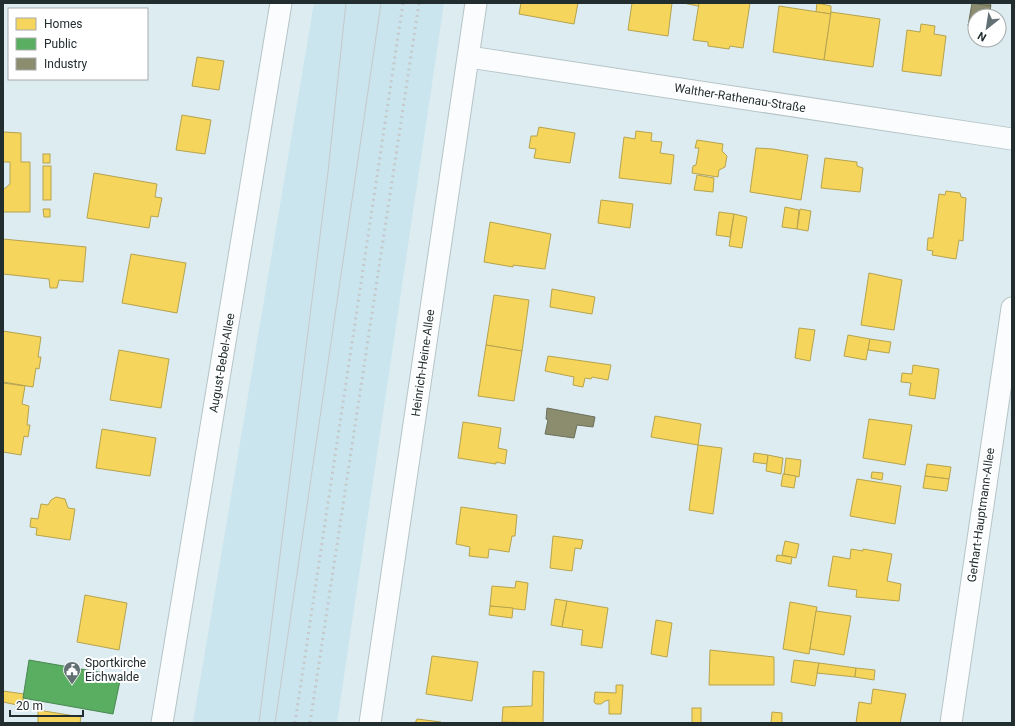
<svg xmlns="http://www.w3.org/2000/svg" width="1015" height="726" viewBox="0 0 1015 726" font-family="Roboto,sans-serif">
  <rect width="100%" height="100%" fill="#dcecf0"/>
  <!-- built -->
  <path fill="#cae5ed" d="M314,3H444L337,723H193Z"/>
  <!-- homes -->
  <g fill="#f6d55c" stroke="#b6a34f">
    <path d="M521,3H578L574,24L519,14Z"/>
    <path d="M632,3H672L668,36L628,30Z"/>
    <path d="M683,3H699L698,6Z"/>
    <path d="M699,3H750L743,48L730,46L729,49L708,46V42L693,40Z"/>
    <path d="M817,3L831,6V14L816,12Z"/>
    <path d="M779,6L831,14L824,60L773,52Z"/>
    <path d="M831,12L880,19L873,67L824,60Z"/>
    <path d="M921,24L935,26L934,34L946,36L941,76L902,71L907,30L920,32Z"/>
    <path d="M197,57L224,61L219,90L192,86Z"/>
    <path d="M182,115L211,120L205,154L176,150Z"/>
    <path d="M539,127L575,133L570,163L534,158L536,149L529,148L531,136H537Z"/>
    <path d="M636,131L652,133L651,141L662,142L660,153L674,155L671,184L619,178L624,137L635,139Z"/>
    <path d="M3,132L21,133V162H30V212H3V190L10,184V162H3Z"/>
    <path d="M697,140L723,144L722,151L727,156L725,167L719,170L718,177L692,173L693,166L696,165L699,148H695Z"/>
    <path d="M756,148L773,149L808,155L801,200L750,192Z"/>
    <rect x="43" y="154" width="7" height="9"/>
    <path d="M825,158L857,162V166L863,168L860,192L821,188Z"/>
    <rect x="43" y="166" width="8" height="34"/>
    <path d="M94,173L157,184L155,197L162,198L158,217L151,216L149,228L87,218Z"/>
    <path d="M697,175L714,178L713,192L694,190Z"/>
    <path d="M946,191L960,193L961,197L966,198L963,241L959,240L956,259L932,255L933,251L927,250L928,238H933L939,194L945,195Z"/>
    <path d="M601,200L633,204L630,228L598,223Z"/>
    <path d="M785,207L799,210L797,229L782,227Z"/>
    <path d="M43,209H50V217H44Z"/>
    <path d="M800,209L811,211L808,231L797,229Z"/>
    <path d="M719,212L734,214L730,237L716,235Z"/>
    <path d="M734,214L747,217L742,248L729,246Z"/>
    <path d="M490,222L551,234L545,269L513,265V267L484,262Z"/>
    <path d="M3,239L86,247L83,282L59,280L57,288H50L49,279L3,274Z"/>
    <path d="M131,254L186,263L177,313L122,303Z"/>
    <path d="M869,273L902,280L894,330L861,325Z"/>
    <path d="M552,289L595,297L592,314L550,307Z"/>
    <path d="M494,295L529,300L522,351L486,345Z"/>
    <path d="M799,328L815,330L810,361L795,358Z"/>
    <path d="M3,331L41,337L38,357H41L39,369L36,368L33,387L3,382Z"/>
    <path d="M848,335L870,339L866,360L844,356Z"/>
    <path d="M870,339L891,342L889,353L868,350Z"/>
    <path d="M486,345L522,351L514,401L478,396Z"/>
    <path d="M119,350L169,359L161,408L110,400Z"/>
    <path d="M548,356L611,365L608,380L592,377L591,379L585,378L583,387L573,385L574,377L545,371Z"/>
    <path d="M913,365L939,369L935,399L909,395L911,383L901,382L902,373L912,374Z"/>
    <path d="M3,383L25,386L22,404L29,406L27,425H30L28,437L24,436L21,455L3,452Z"/>
    <path d="M655,416L701,424L698,445L651,437Z"/>
    <path d="M869,419L912,425L905,465L863,458Z"/>
    <path d="M463,422L501,428L498,448L507,450L505,464L496,462V464L458,458Z"/>
    <path d="M102,429L156,438L150,476L96,468Z"/>
    <path d="M698,445L722,448L713,514L689,510Z"/>
    <path d="M754,453L768,455L767,464L753,462Z"/>
    <path d="M768,455L783,458L781,474L766,471Z"/>
    <path d="M786,458L801,460L799,477L784,474Z"/>
    <path d="M927,464L951,467L949,479L925,476Z"/>
    <path d="M872,472L883,473L882,480L871,478Z"/>
    <path d="M783,474L796,476L794,488L781,486Z"/>
    <path d="M925,476L949,479L947,491L923,488Z"/>
    <path d="M857,479L901,486L895,524L850,516Z"/>
    <path d="M56,497L65,499L68,508L75,509L70,540L36,535L37,528L30,527L31,518L38,519L41,504L48,505L51,500Z"/>
    <path d="M461,507L517,515L515,536H512L509,552L489,549L488,558L469,556L470,547L456,544Z"/>
    <path d="M553,536L583,540L581,549L575,548L572,571L550,568Z"/>
    <path d="M785,541L799,544L796,558L782,555Z"/>
    <path d="M851,549L863,551V549L892,554L887,581L901,584L899,601L856,597L857,590L828,586L833,556L850,559Z"/>
    <path d="M777,555L792,557L791,564L776,561Z"/>
    <path d="M516,581L528,583L525,610L490,606L492,586L515,588Z"/>
    <path d="M85,595L127,603L119,650L77,642Z"/>
    <path d="M555,599L567,601L562,627L551,625Z"/>
    <path d="M567,601L608,608L602,648L581,645L583,630L562,627Z"/>
    <path d="M790,602L817,607L809,654L783,649Z"/>
    <path d="M490,606L513,608L512,618L489,615Z"/>
    <path d="M816,611L851,616L844,655L810,649Z"/>
    <path d="M656,620L672,623L667,657L651,654Z"/>
    <path d="M710,650L774,657V685H709Z"/>
    <path d="M432,656L478,662L472,701L426,694Z"/>
    <path d="M794,660L819,663L815,686L791,682Z"/>
    <path d="M819,663L856,668L855,677L817,673Z"/>
    <path d="M856,668L875,670L874,680L855,677Z"/>
    <path d="M533,671L544,672L543,723L502,722L503,707L532,706Z"/>
    <path d="M616,685H623L621,714H609V700L605,701L601,704H596L594,702L595,692L616,693Z"/>
    <path d="M873,689L906,694L900,723H856L859,702L871,704Z"/>
    <path d="M3,691L24,694L22,706L3,702Z"/>
    <rect x="692" y="708" width="9" height="15"/>
    <path d="M38,710L81,717L80,723H38Z"/>
    <path d="M772,712L782,713V723H771Z"/>
    <path d="M417,719L441,722V723H415Z"/>
  </g>
  <!-- public -->
  <path fill="#5aae61" stroke="#498752" d="M29,660L121,676L113,714L23,698Z"/>
  <!-- industry -->
  <g fill="#8c8c6e" stroke="#6c705b">
    <path d="M972,3L991,5L989,16H975V27L968,26Z"/>
    <path d="M972,3H991L990,6Z"/>
    <path d="M547,408L595,417L593,427L577,425L574,438L545,434L548,420L546,419Z"/>
  </g>
  <g fill="none" stroke-linecap="round" stroke-linejoin="round">
    <defs>
      <g id="street">
        <path d="M469,57L1012,139"/>
        <path d="M162,723L281,3"/>
        <path d="M370,723L476,3"/>
        <path d="M951,723L1012,308"/>
      </g>
    </defs>
    <!-- street casing -->
    <use href="#street" stroke="#b7c4c7" stroke-width="23"/>
    <!-- street -->
    <use href="#street" stroke="#fafcfd" stroke-width="21"/>
    <!-- tram -->
    <g stroke="#c5c9cb" stroke-width="1">
      <path d="M259,723L328,172L346,3"/>
      <path d="M275,723L381,3"/>
    </g>
    <!-- rail -->
    <g stroke="#c5c9cb" stroke-width="3" stroke-dasharray="2 4" stroke-linecap="butt">
      <path d="M295,723L403,3"/>
      <path d="M310,723L419,3"/>
    </g>
  </g>
  <!-- icons -->
  <defs>
    <symbol id="civic-pin" viewBox="-11 -11 22 30"><path d="M0 17L-7.5 6A9.5 9.5 0 1 1 7.5 6Z" fill="#637073" stroke="#fff"/><path d="M-.6-6.5H3V-4.5H.6V-3L4-1V1h2V6H-6V1h2V-1L-.6-3ZM-1.2 2.5V6h2.4V2.5Z" fill="#fff"/></symbol>
  </defs>
  <g fill-rule="evenodd">
    <use href="#civic-pin" x="62" y="660" width="20" height="27"/>
  </g>
  <g text-anchor="middle" stroke-width="4" stroke-linejoin="round" paint-order="stroke">
    <!-- street labels -->
    <g font-size="12" fill="#222d30" stroke="#fff">
      <text transform="translate(740 98) rotate(9)" y="4">Walther-Rathenau-Straße</text>
      <text transform="translate(222 363) rotate(-80)" y="4">August-Bebel-Allee</text>
      <text transform="translate(423 363) rotate(-82)" y="4">Heinrich-Heine-Allee</text>
      <text transform="translate(981 515) rotate(-82)" y="4">Gerhart-Hauptmann-Allee</text>
    </g>
    <!-- poi labels -->
    <g font-size="12" fill="#222d30" stroke="#fff" text-anchor="start">
      <text x="85" y="667">Sportkirche<tspan x="85" dy="14">Eichwalde</tspan></text>
    </g>
  </g>
  <!-- border -->
  <rect width="1015" height="726" fill="none" stroke="#222d30" stroke-width="8"/>
  <!-- legend -->
  <rect x="8" y="8" width="140" height="72" fill="#ffffff" stroke="#a7abac"/>
  <rect x="16" y="18" width="20" height="12" fill="#f6d55c" stroke="#a7abac"/>
  <text x="44" y="28" font-size="12" fill="#222d30">Homes</text>
  <rect x="16" y="38" width="20" height="12" fill="#5aae61" stroke="#a7abac"/>
  <text x="44" y="48" font-size="12" fill="#222d30">Public</text>
  <rect x="16" y="58" width="20" height="12" fill="#8c8c6e" stroke="#a7abac"/>
  <text x="44" y="68" font-size="12" fill="#222d30">Industry</text>
  <!-- north arrow -->
  <g transform="translate(987 28) rotate(210)"><circle r="19" fill="#ffffff" stroke="#a7abac"/>
  <path d="M0-3L7 15L0 10L-7 15Z" fill="#637073"/>
  <text y="-6" font-size="11" font-weight="bold" text-anchor="middle" fill="#222d30">N</text>
  </g>
  <!-- scale -->
  <path d="M10 710v6h73v-6" fill="none" stroke="#222d30" stroke-width="2"/>
  <text x="16" y="710" font-size="12" fill="#222d30" stroke="#ffffff" stroke-width="3" paint-order="stroke">20 m</text>
</svg>
